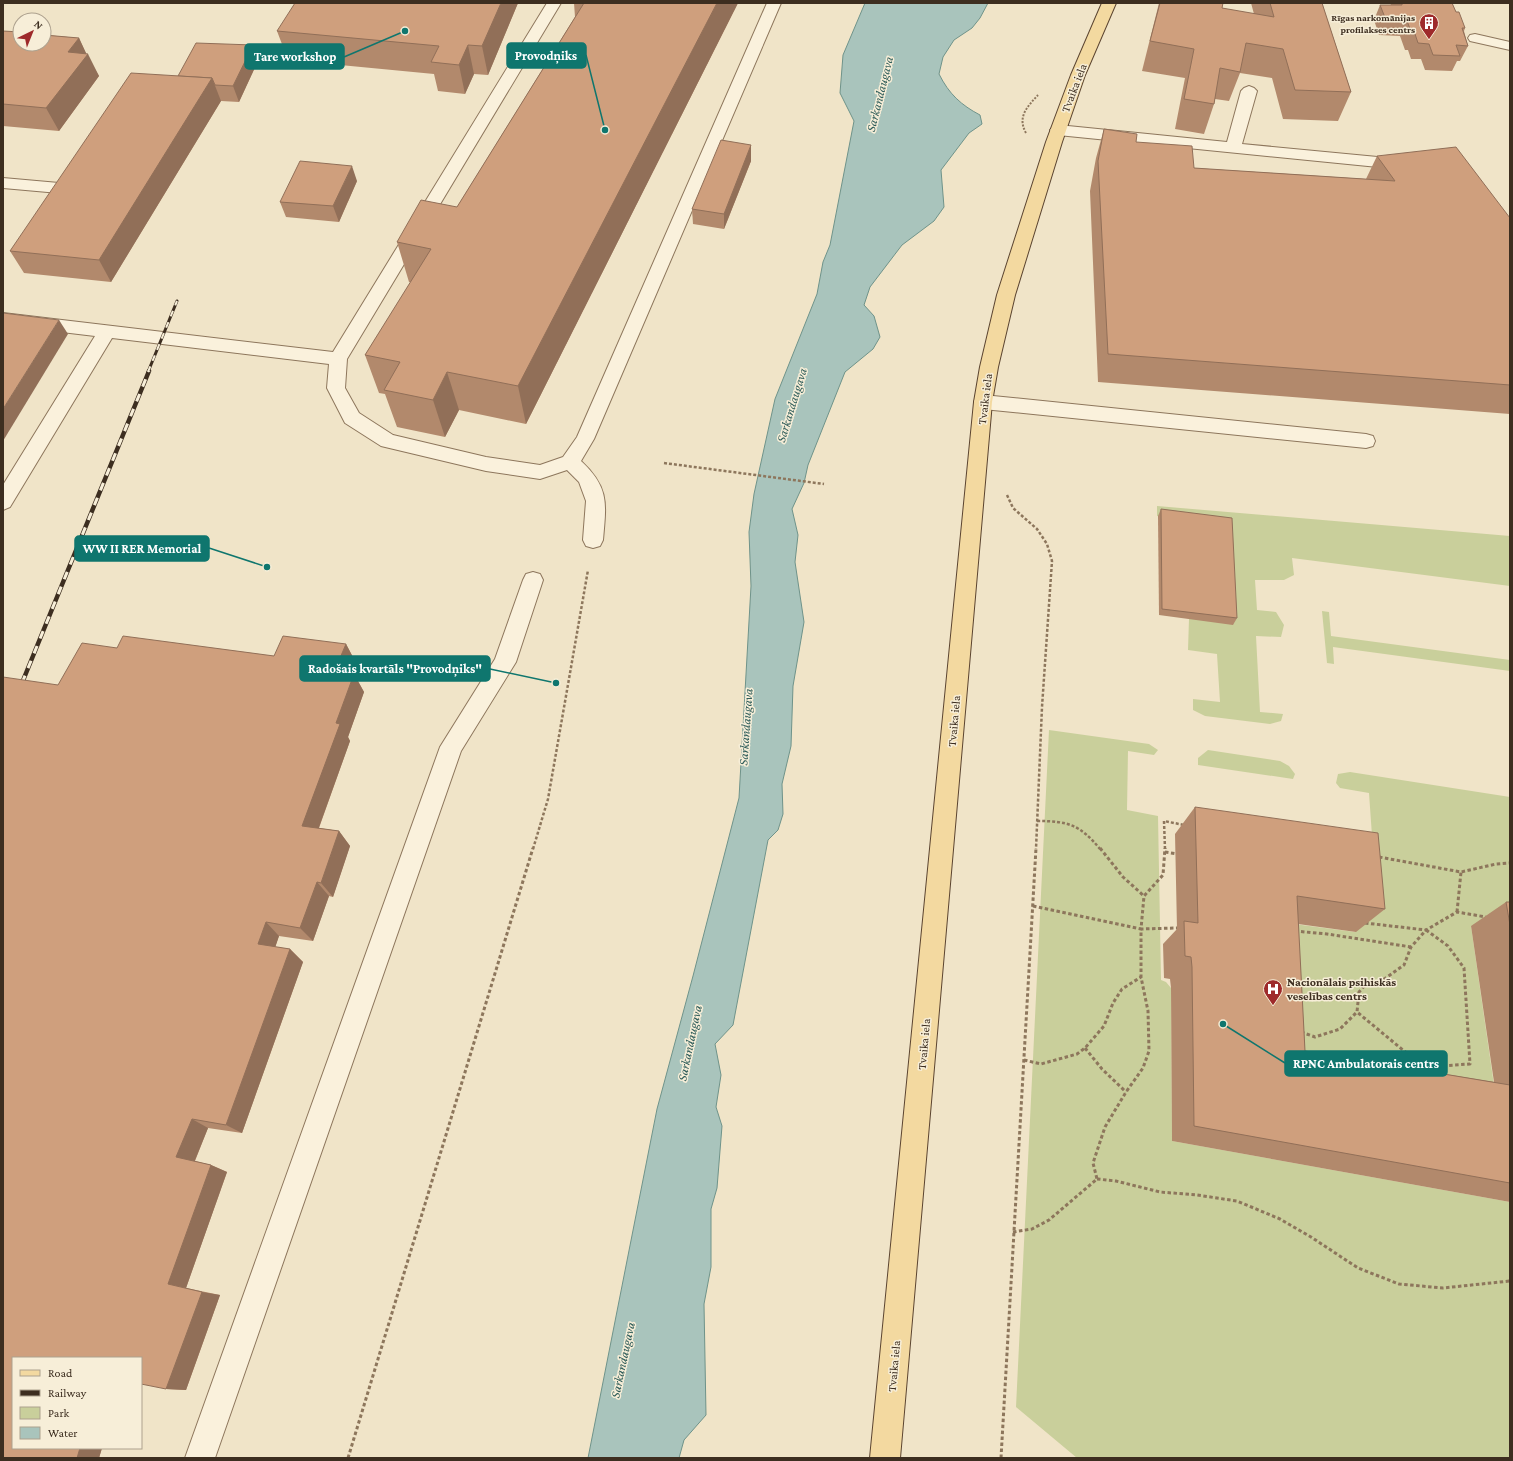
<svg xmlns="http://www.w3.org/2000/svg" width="1513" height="1461" viewBox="0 0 1513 1461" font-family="'Crimson Pro',serif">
  <rect width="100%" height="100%" fill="#f0e4c8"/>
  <!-- green -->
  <g fill="#c9cf9b">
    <path d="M1157,506L1510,536V586L1292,558L1294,575L1284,580H1255L1257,610L1276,612L1284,625L1281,637L1256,636L1260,712L1283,714L1281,721L1270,724L1205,716L1193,710V699L1220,702L1217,654L1188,650L1189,619L1228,525L1157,516Z"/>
    <path d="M1322,611L1329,612L1331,636L1510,660V671L1333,647L1334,664L1327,663Z"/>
    <path d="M1049,730L1149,744L1158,750L1154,755L1128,751L1127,810L1158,816L1161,980L1166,982L1171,988L1172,1141L1510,1202V1458H1077L1016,1407Z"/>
    <path d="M1208,750L1280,761L1289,766L1295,774L1293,779L1198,765V758Z"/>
    <path d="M1350,772L1510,797V931L1471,926L1497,1106L1278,1069L1271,921L1355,932L1373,850L1369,793L1340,788L1336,783L1338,774Z"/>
  </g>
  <!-- water -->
  <path fill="#a9c4bc" stroke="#6f938a" d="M865,3H988L980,18L972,28L954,40L943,57L939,74C949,94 961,105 980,115L982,124L969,133L941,170L944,207L934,221L902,245L870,287L864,305L874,316L880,337L873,349L845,372L808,465L804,483L792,509L798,535L795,562L804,622L793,686L791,746L782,784L783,814L778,830L768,840L733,1025L715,1044L721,1075L716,1107L722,1126L717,1188L711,1209V1267L704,1304L706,1415L684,1440L679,1458H588L657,1109L693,976L739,798L751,586L749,532L754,494L775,399L817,294L823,262L830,245L854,121L840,93L843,55Z"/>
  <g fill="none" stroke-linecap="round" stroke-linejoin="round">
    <defs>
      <g id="minor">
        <path d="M547,3H561L347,359L345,388L359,413L393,435L486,457L540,465L563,457L577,437L767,3H781L594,439L581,461C610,488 606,504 603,540L600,546L593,548L586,546L583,540L586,501L579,482L567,470L540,479L486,471L381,446L345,423L327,388L329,364L112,338L10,507L3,510V485L95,336L3,325V313L333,352Z"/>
        <path d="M1475,34L1510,42V50L1470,41L1468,38L1470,35Z"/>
        <path d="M1249,86L1254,88L1257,91L1242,144L1388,158L1394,159L1396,163L1394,167L1388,168L1058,135L1053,133L1050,130L1053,127L1058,125L1227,142L1241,91L1244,88Z"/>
        <path d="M3,178L59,183L65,184L67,188L65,192L59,193L3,188Z"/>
        <path d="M983,395L1366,434L1373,436L1375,441L1373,446L1366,448L983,409L976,407L974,402L976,397Z"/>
        <path d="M533,572L540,574L543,580L516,662L461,751L215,1458H185L440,747L495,659L523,580L526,574Z"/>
      </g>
      <path id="major" d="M1102,3H1116L1085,75L1062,142L1015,295L998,367L992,402L900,1458H870L974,402L980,367L997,295L1046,142L1071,75Z"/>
    </defs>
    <!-- minor casing -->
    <use href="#minor" stroke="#8d765c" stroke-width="2"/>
    <!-- major casing -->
    <use href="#major" stroke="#5b4430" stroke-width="2"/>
    <!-- path-far2 -->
    <path stroke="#8d765c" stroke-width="2" stroke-dasharray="2 1.5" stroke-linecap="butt" d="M1026,133C1017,117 1027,107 1038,95"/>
    <!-- path-far1 -->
    <g stroke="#8d765c" stroke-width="2.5" stroke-dasharray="3 2" stroke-linecap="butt">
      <path d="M664,463L824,484"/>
      <path d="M1007,495L1013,508L1037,529L1047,544L1052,561L1042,707L1036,849"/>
      <path d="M1037,821C1069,821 1080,825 1100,849"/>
      <path d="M533,849L548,799L588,570"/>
      <path d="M1165,849L1164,821L1184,825"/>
    </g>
    <!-- path -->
    <g stroke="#8d765c" stroke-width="3" stroke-dasharray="3.5 2.5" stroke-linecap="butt">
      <path d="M1100,848L1123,877L1144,896"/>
      <path d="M1165,852L1178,854"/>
      <path d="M1379,857L1461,872L1496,864L1510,863"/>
      <path d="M1033,906L1141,929L1144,896L1163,875L1165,848"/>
      <path d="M1457,912L1461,872"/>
      <path d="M1365,923L1426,930L1457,912L1486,917"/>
      <path d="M1426,930L1448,946L1464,968L1470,1064L1440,1066L1409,1055L1357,1012L1359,992L1366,984L1383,980L1404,965L1411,947Z"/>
      <path d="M1295,931L1327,934L1411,947"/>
      <path d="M1301,1032L1315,1037L1340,1029L1357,1012"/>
      <path d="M1085,1048L1102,1069L1126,1092"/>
      <path d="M1024,1060L1041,1064L1077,1054L1085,1048L1104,1026L1113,1003L1122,989L1141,977"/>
      <path d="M1097,1179L1116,1181L1160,1192L1197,1195L1237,1201L1280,1219L1311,1237L1358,1268L1399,1284L1443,1288L1510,1281"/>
      <path d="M1013,1232L1032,1229L1049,1220L1097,1179L1093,1163L1105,1127L1126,1092L1143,1068L1149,1051L1148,1011L1141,977V929L1177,928"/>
      <path d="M348,1458L533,848"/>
      <path d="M1001,1458L1036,848"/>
    </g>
    <!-- minor -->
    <use href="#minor" fill="#faf1dc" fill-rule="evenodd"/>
    <!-- major -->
    <use href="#major" fill="#f3d9a0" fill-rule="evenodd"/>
    <defs>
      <path id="rail-far1" d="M148,372L177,301"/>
      <path id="rail" d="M22,683L149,371"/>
    </defs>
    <!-- rail-far1 casing -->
    <use href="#rail-far1" stroke="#3d2e20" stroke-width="3"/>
    <!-- rail casing -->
    <use href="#rail" stroke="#3d2e20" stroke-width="4.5"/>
    <!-- rail-far1 -->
    <use href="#rail-far1" stroke="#f7eed8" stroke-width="2" stroke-dasharray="6" stroke-linecap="butt"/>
    <!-- rail -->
    <use href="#rail" stroke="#f7eed8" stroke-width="3" stroke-dasharray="8" stroke-linecap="butt"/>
  </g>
  <!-- wall -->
  <g fill="#b2896c">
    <path d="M518,3L488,75L474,74L465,94L438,91L434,74L288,60L277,31Z"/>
    <path d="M574,3H738L526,424L459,410L445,437L397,427L385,394L379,393L365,355L411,282H409L397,242L457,207L575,17Z"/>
    <path d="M1159,3H1223L1222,8L1254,14L1251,3H1322L1351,92L1338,121L1283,119L1272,78L1240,73L1229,101L1215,99L1214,104L1204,134L1175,129L1185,78L1142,71Z"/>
    <path d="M1390,3H1452L1456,12L1465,28L1464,31L1468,46L1460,61H1457L1452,71L1425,70L1421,59H1411L1408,50H1405L1400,36L1379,35L1374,20L1380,5H1391Z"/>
    <path d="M3,31L79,38L86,54L99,76L59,131L3,126Z"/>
    <path d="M253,45L258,61L239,102L221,101L111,282L24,273L10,251L178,76Z"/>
    <path d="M1104,129L1136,142L1194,168L1366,179L1377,156L1510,218V414L1098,382L1090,191L1096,158Z"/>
    <path d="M751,145V161L724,229L693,224L692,209Z"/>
    <path d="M357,181L339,222L286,217L280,202Z"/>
    <path d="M1161,509L1237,618L1233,625L1159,615L1158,516Z"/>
    <path d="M346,644L356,663L351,674H354L364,692L348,737L350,741L319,828L339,831L350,846L333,897L329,896L313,941L279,936L275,947L290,949L303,962L242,1133L208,1128L195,1161L211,1165L227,1172L186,1288L220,1295L186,1390L166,1389L141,1358L13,1448H102L99,1458H3L58,685L117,648L274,656Z"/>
    <path d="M1195,807L1385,909L1356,932L1298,924L1305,1051L1494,1082L1471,926L1506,902H1510V1202L1172,1141L1171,988L1170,979L1164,978L1163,944L1177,929L1175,834Z"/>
  </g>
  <!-- shaded-wall -->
  <g fill="#916f58">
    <path d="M501,3H518L488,75L482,46Z"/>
    <path d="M717,3H738L526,424L518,386Z"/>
    <path d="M79,38L87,55L88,54L99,76L59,131L46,108L68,52Z"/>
    <path d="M253,45L258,61L239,102L233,86Z"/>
    <path d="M468,45L474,74L465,94L459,65Z"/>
    <path d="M212,78L221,101L111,282L99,260Z"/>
    <path d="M751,145V161L724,229V214Z"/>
    <path d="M352,166L357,181L339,222L333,206Z"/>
    <path d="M59,320L68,334L3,441V409Z"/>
    <path d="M447,372L459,410L445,437L433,400Z"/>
    <path d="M346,644L356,663L344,690L334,672Z"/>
    <path d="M354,674L364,692L348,737L350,741L314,841L302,826L336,723Z"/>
    <path d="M339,831L350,846L333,897L321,883Z"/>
    <path d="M317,882L329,896L313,941L300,928Z"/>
    <path d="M266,922L279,936L272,957L258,944Z"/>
    <path d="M290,949L303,962L242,1133L226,1125Z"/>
    <path d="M192,1119L208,1128L193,1165L176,1157Z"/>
    <path d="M211,1165L227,1172L186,1288L168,1284Z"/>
    <path d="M202,1292L220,1295L186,1390L166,1389Z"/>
    <path d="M80,1448H102L99,1458H77Z"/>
  </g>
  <!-- building -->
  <g fill="#cf9f7d" stroke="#916f58">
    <path d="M295,3H501L482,46L468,45L459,65L431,62L439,46L277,31Z"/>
    <path d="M584,3H717L518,386L447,372L433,400L384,390L400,362L365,355L431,249L397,242L421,200L457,207Z"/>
    <path d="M1160,3H1223L1222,8L1274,17L1270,3H1322L1351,92L1295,90L1283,49L1246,43L1240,72L1220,68L1214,104L1184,99L1194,49L1150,41Z"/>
    <path d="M1402,3H1452L1456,12H1459L1465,28H1462L1468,46L1456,45L1460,56L1433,55L1429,44L1418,43L1415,34H1412L1407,21L1386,20L1380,5H1402Z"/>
    <path d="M3,31L20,32V44H44V35L79,38L68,52L88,54L46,108L3,104Z"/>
    <path d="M196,43L253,45L233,86L215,85L212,78L178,76Z"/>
    <path d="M131,73L212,78L99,260L10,251Z"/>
    <path d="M1104,129L1137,134L1136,142L1192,146L1194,168L1395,181L1377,156L1456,147L1510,218V385L1108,354L1098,161Z"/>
    <path d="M721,140L751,145L724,214L692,209Z"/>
    <path d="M300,161L352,166L333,206L280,202Z"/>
    <path d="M3,313L59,320L3,409Z"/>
    <path d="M1161,509L1232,518L1237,618L1162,609Z"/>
    <path d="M123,636L274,656L283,636L346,644L334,672L354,674L336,723L340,724L302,826L339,831L321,883L317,882L300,928L266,922L258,944L290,949L226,1125L192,1119L176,1157L211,1165L168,1284L202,1292L166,1389L141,1384V1358H13V1448H80L77,1458H3V677L58,685L82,643L117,648Z"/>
    <path d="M1195,807L1378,833L1385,909L1297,896L1305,1051L1510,1085V1183L1194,1126L1192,967L1191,957L1185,956L1184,921L1198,923Z"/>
    <path d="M1506,902H1510V925Z"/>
  </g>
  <!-- icons -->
  <defs>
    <symbol id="building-pin" viewBox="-11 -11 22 30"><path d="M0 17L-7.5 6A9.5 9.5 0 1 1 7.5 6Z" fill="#9e2a2b" stroke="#f7eed8"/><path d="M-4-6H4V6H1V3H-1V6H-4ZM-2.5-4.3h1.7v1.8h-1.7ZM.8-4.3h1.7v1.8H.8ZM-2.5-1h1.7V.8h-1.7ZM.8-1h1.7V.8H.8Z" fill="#fff"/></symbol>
    <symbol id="hospital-pin" viewBox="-11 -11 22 30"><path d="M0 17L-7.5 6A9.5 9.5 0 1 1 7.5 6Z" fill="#9e2a2b" stroke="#f7eed8"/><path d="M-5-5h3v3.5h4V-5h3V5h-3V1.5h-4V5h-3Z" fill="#fff"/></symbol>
  </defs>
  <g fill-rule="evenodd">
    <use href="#building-pin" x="1418" y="12" width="22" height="30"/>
    <use href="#hospital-pin" x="1262" y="978" width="22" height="30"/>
  </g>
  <g text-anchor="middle" stroke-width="3" stroke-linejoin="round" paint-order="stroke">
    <!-- far-poi labels -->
    <g font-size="10" font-weight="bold" fill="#3d2e20" stroke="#f7eed8" text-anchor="end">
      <text x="1415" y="21">Rīgas narkomānijas<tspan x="1415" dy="12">profilakses centrs</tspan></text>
    </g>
    <!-- street labels -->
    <g font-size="12" fill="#3d2e20" stroke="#f7eed8">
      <text transform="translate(1074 88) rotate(-69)" y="4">Tvaika iela</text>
      <text transform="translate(985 399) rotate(-83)" y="4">Tvaika iela</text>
      <text transform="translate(954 721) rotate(-85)" y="4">Tvaika iela</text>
      <text transform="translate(924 1044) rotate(-85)" y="4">Tvaika iela</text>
      <text transform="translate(894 1366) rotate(-85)" y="4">Tvaika iela</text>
    </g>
    <!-- poi labels -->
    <g font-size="12" font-weight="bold" fill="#3d2e20" stroke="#f7eed8" text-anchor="start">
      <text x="1287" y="986">Nacionālais psihiskās<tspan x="1287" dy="14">veselības centrs</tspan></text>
    </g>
    <!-- water labels -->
    <g font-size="13" font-style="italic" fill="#2f5d5a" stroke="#f7eed8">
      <text transform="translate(879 94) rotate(-76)" y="5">Sarkandaugava</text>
      <text transform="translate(791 405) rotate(-73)" y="5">Sarkandaugava</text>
      <text transform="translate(745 727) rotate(-86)" y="5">Sarkandaugava</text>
      <text transform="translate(689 1043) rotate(-78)" y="5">Sarkandaugava</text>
      <text transform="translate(622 1360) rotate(-78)" y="5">Sarkandaugava</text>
    </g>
  </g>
  <!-- callouts -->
  <path fill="none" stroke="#0f766e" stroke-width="1.5" d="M605 130L586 55M405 31L344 57M267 567L209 548M556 683L490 669M1223 1024L1285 1063"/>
  <g fill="#0f766e" stroke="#f7eed8" stroke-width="1.5">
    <circle cx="605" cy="130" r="4"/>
    <circle cx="405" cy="31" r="4"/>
    <circle cx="267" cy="567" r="4"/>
    <circle cx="556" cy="683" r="4"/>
    <circle cx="1223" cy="1024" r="4"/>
  </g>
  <g fill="#0f766e" stroke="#0f766e" stroke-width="1.5">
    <rect x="507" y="43" width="79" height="25" rx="4"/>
    <rect x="245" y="44" width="99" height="25" rx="4"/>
    <rect x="75" y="536" width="134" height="25" rx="4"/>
    <rect x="300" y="656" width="190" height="25" rx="4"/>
    <rect x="1285" y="1051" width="162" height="25" rx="4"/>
  </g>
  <g font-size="13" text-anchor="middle" font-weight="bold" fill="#fff">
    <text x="546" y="60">Provodņiks</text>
    <text x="295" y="61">Tare workshop</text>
    <text x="142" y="553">WW II RER Memorial</text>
    <text x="395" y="673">Radošais kvartāls "Provodņiks"</text>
    <text x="1366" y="1068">RPNC Ambulatorais centrs</text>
  </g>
  <!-- border -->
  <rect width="1513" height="1461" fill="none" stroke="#3d2e20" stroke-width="8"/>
  <!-- legend -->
  <rect x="12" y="1357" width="130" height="92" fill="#f7eed8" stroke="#ada18e"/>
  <rect x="20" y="1370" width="20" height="6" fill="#f3d9a0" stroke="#ada18e"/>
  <text x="48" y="1377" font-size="12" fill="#3d2e20">Road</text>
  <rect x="20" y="1390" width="20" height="6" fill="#3d2e20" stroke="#ada18e"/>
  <text x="48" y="1397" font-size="12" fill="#3d2e20">Railway</text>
  <rect x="20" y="1407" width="20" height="12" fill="#c9cf9b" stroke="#ada18e"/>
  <text x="48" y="1417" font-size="12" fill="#3d2e20">Park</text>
  <rect x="20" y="1427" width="20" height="12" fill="#a9c4bc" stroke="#ada18e"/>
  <text x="48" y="1437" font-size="12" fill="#3d2e20">Water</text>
  <!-- north arrow -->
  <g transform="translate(32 32) rotate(43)"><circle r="19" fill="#f7eed8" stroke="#ada18e"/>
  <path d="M0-3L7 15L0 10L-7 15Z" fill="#9e2a2b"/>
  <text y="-6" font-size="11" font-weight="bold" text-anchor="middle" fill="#3d2e20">N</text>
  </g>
</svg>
